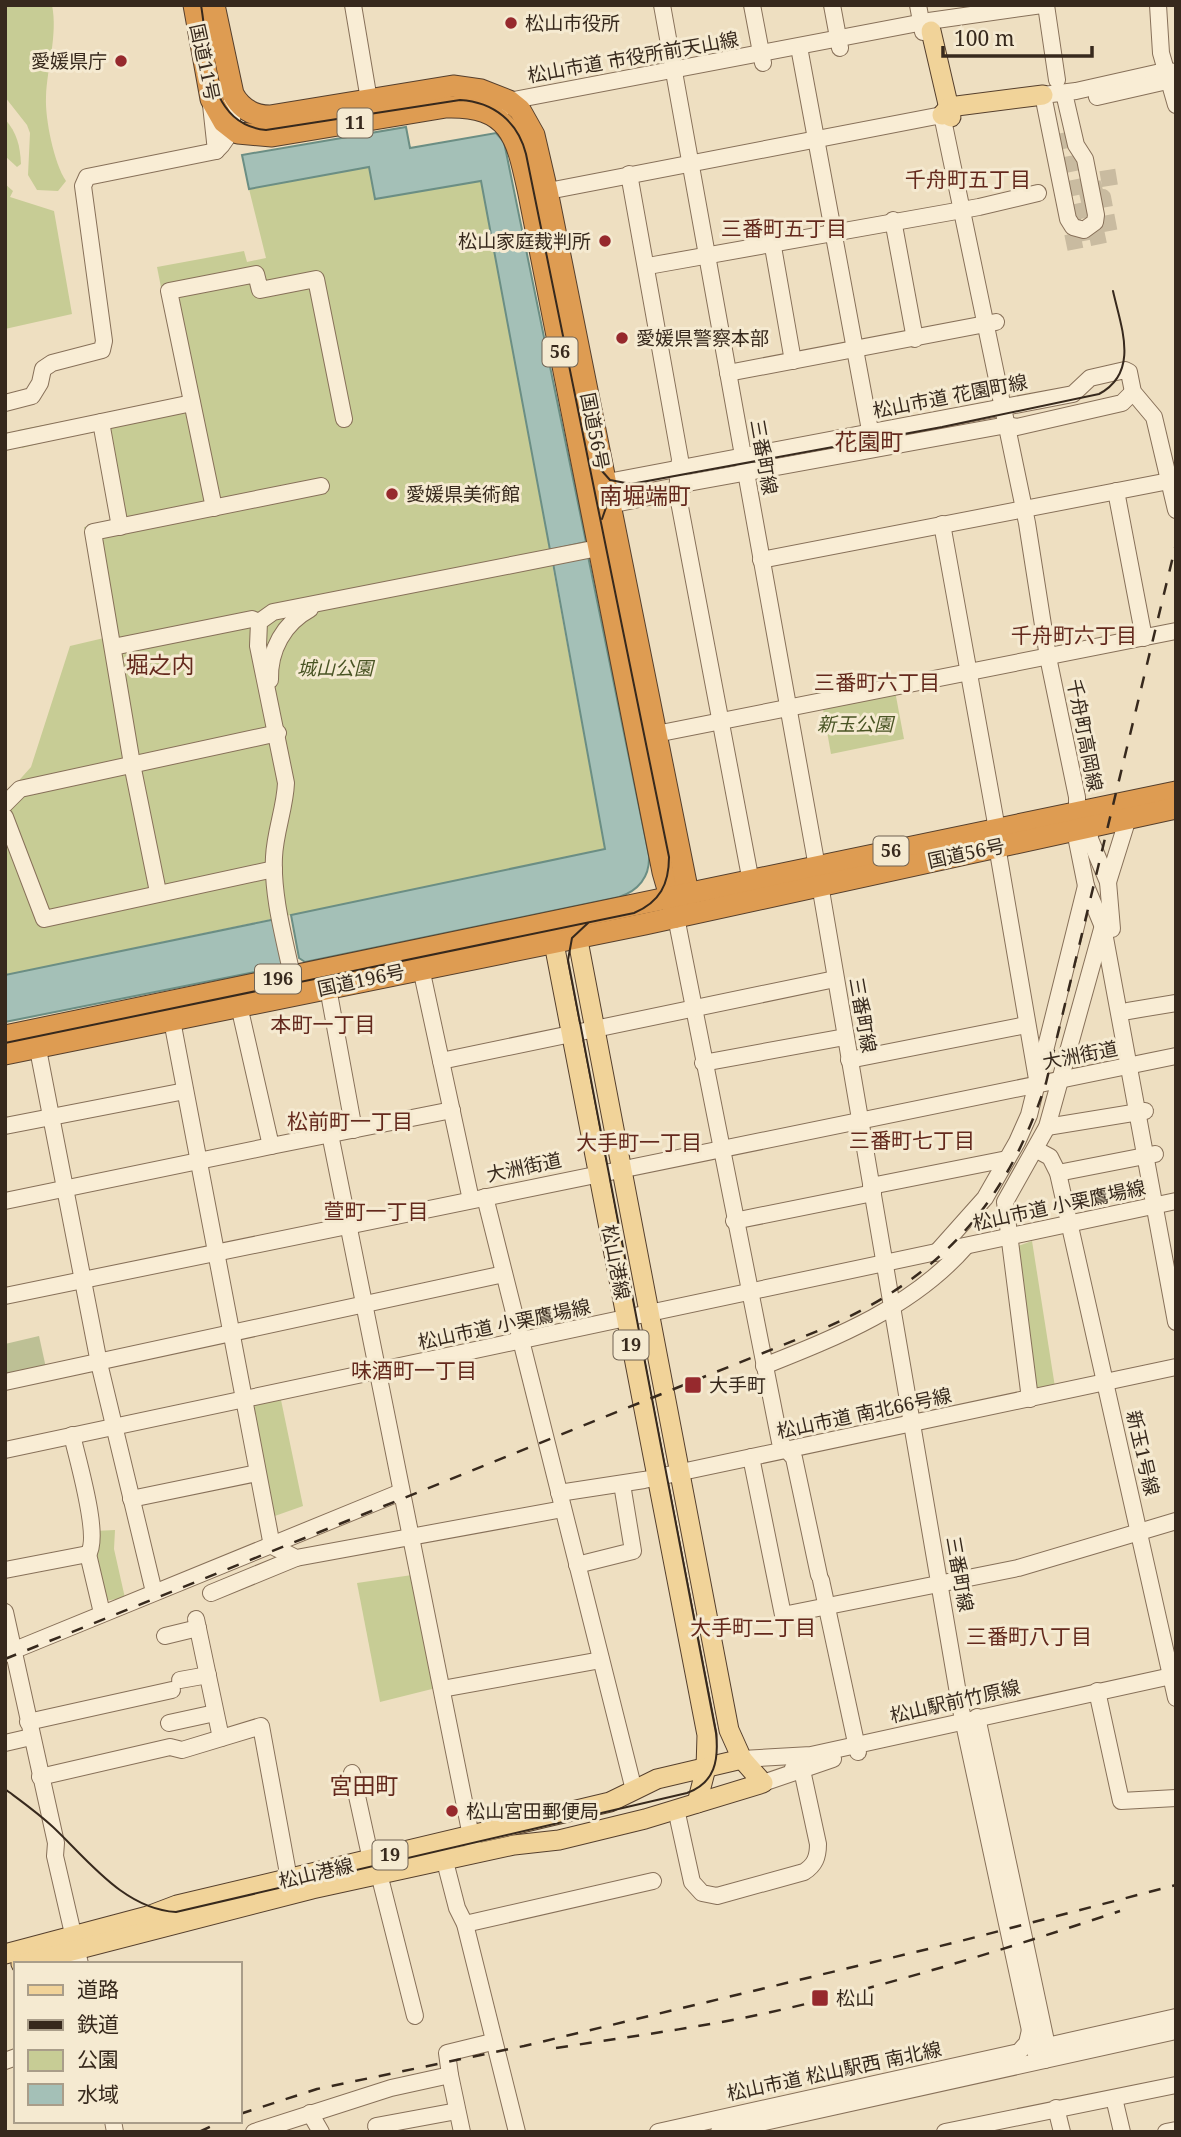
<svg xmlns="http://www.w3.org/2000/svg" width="1181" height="2137" viewBox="0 0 1181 2137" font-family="'Noto Serif','Noto Sans JP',serif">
  <rect width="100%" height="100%" fill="#eedfc1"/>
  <!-- green -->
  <g fill="#c7cc95">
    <path d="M5,5H52C58,35 47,67 46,97C45,119 54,163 66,181L58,191L37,190L28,175L30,133L27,125L5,97Z"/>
    <path d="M5,119C17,133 20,145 21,164L17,167L5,156Z"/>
    <path d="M369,167L375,199L481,181L605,849L5,975V796L31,767L70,646L104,638L84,527L113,522L96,429L22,448L18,430L183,398L157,267L244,251L247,262L266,258L249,189Z"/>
    <path d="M5,184L13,191L10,197L54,211L72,314L5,329Z"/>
    <path d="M895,691L904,739L831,754L823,709Z"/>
    <path d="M1032,1241L1055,1387L1039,1391L1036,1387L1018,1246Z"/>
    <path d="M281,1400L303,1506L272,1517L251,1410L256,1405Z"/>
    <path d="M115,1530L114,1549L125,1598L103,1601L93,1556L94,1531Z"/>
    <path d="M412,1575L436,1688L380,1702L357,1583Z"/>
  </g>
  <!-- cemetery -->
  <path fill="#bdc095" d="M39,1336L46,1368L5,1377V1344Z"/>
  <!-- water -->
  <g fill="#a4c0b7" stroke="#6b8e84" stroke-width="2">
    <path d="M406,127L410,148L496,133L504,142L586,542L550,550L481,181L375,199L369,167L249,189L242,155Z"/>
    <path d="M588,556L649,856C650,877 638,891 619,897L305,962L299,958L291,915L605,849L553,563Z"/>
    <path d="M276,919L283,961L280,967L5,1022V975Z"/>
  </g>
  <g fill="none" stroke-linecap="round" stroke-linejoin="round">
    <!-- minor-tunnel -->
    <g stroke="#c9bba0" stroke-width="16" stroke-dasharray="16 8" stroke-linecap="butt">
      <path d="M1067,132L1089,240"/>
      <path d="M1091,194L1090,191L1110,186L1107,168"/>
      <path d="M1072,215L1077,241"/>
      <path d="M1066,243L1110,234L1103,197L1081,202"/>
    </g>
    <defs>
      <g id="minor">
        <path d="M353,5L369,100"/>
        <path d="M662,5L817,867L960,1705L1034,2049L1037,2056L1045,2060"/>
        <path d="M752,5L763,63"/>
        <path d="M832,5L840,48"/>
        <path d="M918,5L923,32"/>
        <path d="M1046,5L1057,80"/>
        <path d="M1158,5L1161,53L1176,105"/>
        <path d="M799,47L872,441"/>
        <path d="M1064,93L1076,145L1085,159L1096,215L1095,222L1084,230L1073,227L1068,219L1043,95L1076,91L1165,71L1176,72"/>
        <path d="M1097,97L1176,79"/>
        <path d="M211,105L216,151"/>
        <path d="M507,106L509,101L929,21L1042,5"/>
        <path d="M629,174L680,459L677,491L751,882"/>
        <path d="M538,193L942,115L1027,523L1048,657L1077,797V841L1086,886L1103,927L1176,1322"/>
        <path d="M893,220L915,339"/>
        <path d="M772,241L793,361"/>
        <path d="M648,266L979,207L1038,193"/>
        <path d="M728,373L996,322"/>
        <path d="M5,403L32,396L40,383L43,369L52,363L102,350L104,341L83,186L87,177L216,151C234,135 234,116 231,93"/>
        <path d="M101,422L120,527"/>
        <path d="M5,442L192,403"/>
        <path d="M597,484L1073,394L1090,378L1125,370L1129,372L1133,392L1154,417L1176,510"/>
        <path d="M1116,491L1144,638"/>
        <path d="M600,507L677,491L688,483L1007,425L1017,427L1122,403L1133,392"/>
        <path d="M214,508L169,291L256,274L260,290L316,279L344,419"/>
        <path d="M942,524L995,818L997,846L1038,1085"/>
        <path d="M761,560L1169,481"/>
        <path d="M113,647L252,619L259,622"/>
        <path d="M270,680C269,650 284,623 310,609"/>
        <path d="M646,736L1176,631"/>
        <path d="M5,804L20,789L278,733"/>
        <path d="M1089,816L1090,839L1108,882L1112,929"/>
        <path d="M5,817L44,919L274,869"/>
        <path d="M1108,882L1128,818"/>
        <path d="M158,892L132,764L93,532L321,486"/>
        <path d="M676,917L780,1442L794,1458L819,1575"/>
        <path d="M419,959L471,1200"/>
        <path d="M326,977L354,1130"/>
        <path d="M294,985C286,944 272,899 274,857C275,832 285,808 286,783L258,646L259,622L273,612L598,548"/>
        <path d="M237,997L271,1146L452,1110"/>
        <path d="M170,1010L272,1546L296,1558L563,1509"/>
        <path d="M1128,1011L1176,1003"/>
        <path d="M36,1039L99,1363L154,1592"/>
        <path d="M849,1060L1026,1025"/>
        <path d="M441,1061L835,979"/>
        <path d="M703,1063L845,1037"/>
        <path d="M5,1126L185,1091"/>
        <path d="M1047,1127L1145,1111"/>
        <path d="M330,1134L473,1846"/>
        <path d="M1037,1150L1050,1157L1058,1173L1176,1698"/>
        <path d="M1058,1173L1155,1154"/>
        <path d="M871,1186L1007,1159"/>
        <path d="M485,1197L634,1790"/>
        <path d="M5,1201L271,1146"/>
        <path d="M734,1221L873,1193"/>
        <path d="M936,1253L985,1198L1017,1142L1029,1115L1086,886"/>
        <path d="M5,1296L1176,1056"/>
        <path d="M764,1366C837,1337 913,1307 966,1246"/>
        <path d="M5,1382L504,1274"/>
        <path d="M1030,1399L1005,1202L1047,1127L1102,929"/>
        <path d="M72,1435C77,1458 101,1537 88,1554"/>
        <path d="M5,1450L1176,1201"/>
        <path d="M751,1457L783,1615L1018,1568L1176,1521"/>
        <path d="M559,1493L644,1480L1176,1367"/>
        <path d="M131,1499L257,1473"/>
        <path d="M577,1565L633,1551L622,1484"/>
        <path d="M5,1570L88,1554L102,1613"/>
        <path d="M821,1580L858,1752"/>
        <path d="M211,1593L296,1558"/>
        <path d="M5,1612L56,1843L55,1856L80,1964"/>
        <path d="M196,1619L221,1738"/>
        <path d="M165,1636L198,1628"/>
        <path d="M5,1654L401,1492"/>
        <path d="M180,1680L208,1675"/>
        <path d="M442,1689L601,1660"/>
        <path d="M1097,1691L1121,1801L1176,1798"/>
        <path d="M977,1717L1047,2046L1176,2017"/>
        <path d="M28,1722L172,1690"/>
        <path d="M169,1723L215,1713"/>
        <path d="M5,1743L31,1737"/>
        <path d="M742,1759L811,1755L1176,1675"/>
        <path d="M352,1773L371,1860"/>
        <path d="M40,1777L170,1747L182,1750L261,1726L289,1879"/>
        <path d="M763,1783L833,1759"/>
        <path d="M676,1809L692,1882L702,1893L717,1896L804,1872C815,1865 818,1857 818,1844L802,1770L793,1768"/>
        <path d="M442,1850L457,1908L465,1924L517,2132"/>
        <path d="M379,1874L415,2016"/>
        <path d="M465,1924L653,1881"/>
        <path d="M5,2061L16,2057"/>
        <path d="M450,2075L462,2132"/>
        <path d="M1114,2098L1122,2132"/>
        <path d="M1056,2108L1062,2132"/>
        <path d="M310,2113L321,2132"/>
        <path d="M113,2121L115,2132"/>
        <path d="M376,2126L457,2111"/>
        <path d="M254,2132L391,2088L450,2075L447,2053L492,2042"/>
        <path d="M658,2132L1019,2052L1027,2043L1030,2030"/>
        <path d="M719,2132L1176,2031"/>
        <path d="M945,2132L1176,2085"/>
        <path d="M1166,2132L1176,2130"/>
      </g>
      <g id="major">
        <path d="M931,31L951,117"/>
        <path d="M942,115L949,107L1043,95"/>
        <path d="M551,928L707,1735L706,1768L697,1803"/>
        <path d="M5,1954L148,1916L177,1905L610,1802L657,1779L742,1759"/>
        <path d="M21,1964L312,1889L514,1845L559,1840L645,1819L763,1783L742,1759L729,1730L575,925"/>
      </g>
      <g id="highway">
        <path d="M194,5L211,99L224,122L238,133L272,136L446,107C512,105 517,139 529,194L663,872L676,917"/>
        <path d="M214,5L233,94C241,109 253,116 270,116L453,86L481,90L509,101L520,110L534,135L547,191L688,893L684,907L676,917"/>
        <path d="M5,1036L1176,792"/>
        <path d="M5,1054L645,924L1176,808"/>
      </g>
    </defs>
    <!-- minor casing -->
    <use href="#minor" stroke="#877059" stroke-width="18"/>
    <!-- major casing -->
    <use href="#major" stroke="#553f2d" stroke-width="21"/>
    <!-- highway casing -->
    <use href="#highway" stroke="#553f2d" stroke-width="23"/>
    <!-- minor -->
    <use href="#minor" stroke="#f9edd5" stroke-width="16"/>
    <!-- major -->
    <use href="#major" stroke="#f1d399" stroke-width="19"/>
    <!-- highway -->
    <use href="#highway" stroke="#de9c52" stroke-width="21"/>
    <!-- tram -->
    <g stroke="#37291d" stroke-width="2">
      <path d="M594,462L610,480L631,484"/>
      <path d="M602,519L609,499L631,484L942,427L1099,394C1140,372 1121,327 1113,291"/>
      <path d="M5,1043L634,913C660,902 669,884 669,857L526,154C518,122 494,102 460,100L266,130C206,124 209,52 201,5"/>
      <path d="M5,1789C21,1801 38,1813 53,1827C88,1860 124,1909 176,1912L687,1793C715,1783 719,1760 716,1733L568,960L572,938L588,923"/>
    </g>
    <!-- rail -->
    <g stroke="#37291d" stroke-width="2.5" stroke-dasharray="12 12" stroke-linecap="butt">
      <path d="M5,1659L825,1328C941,1277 1007,1203 1046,1083L1176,544"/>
      <path d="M556,2048C627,2037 697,2028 767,2013C887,1986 1003,1950 1120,1911"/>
      <path d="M240,2114L317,2089L524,2046L957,1942L1176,1885"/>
      <path d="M199,2132L222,2121"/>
    </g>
  </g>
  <!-- markers -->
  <g fill="#96292d" stroke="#f5ead1" stroke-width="2.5">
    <circle cx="511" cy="23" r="7"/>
    <circle cx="121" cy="61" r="7"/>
    <circle cx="605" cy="241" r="7"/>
    <circle cx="622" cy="338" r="7"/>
    <circle cx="392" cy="494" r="7"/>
    <rect x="684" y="1376" width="18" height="18" rx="3.5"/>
    <circle cx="452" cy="1811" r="7"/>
    <rect x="811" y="1989" width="18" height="18" rx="3.5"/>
  </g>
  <g text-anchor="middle" stroke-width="6" stroke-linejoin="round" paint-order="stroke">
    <!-- shield labels -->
    <g fill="#f5ead1" stroke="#706353" stroke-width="2">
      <rect x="337.5" y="108.5" width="35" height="29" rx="5"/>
      <rect x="542.5" y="337.5" width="35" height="29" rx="5"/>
      <rect x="873.5" y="836.5" width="35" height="29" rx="5"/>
      <rect x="255" y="964.5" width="46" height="29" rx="5"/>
      <rect x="613.5" y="1330.5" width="35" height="29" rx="5"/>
      <rect x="372.5" y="1840.5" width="35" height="29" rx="5"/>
    </g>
    <g font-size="18" font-weight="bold" fill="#37291d">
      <text x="355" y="129">11</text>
      <text x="560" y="358">56</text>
      <text x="891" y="857">56</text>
      <text x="278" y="985">196</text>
      <text x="631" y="1351">19</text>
      <text x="390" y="1861">19</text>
    </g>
    <!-- poi labels -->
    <g font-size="19" fill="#37291d" stroke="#f5ead1" text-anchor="start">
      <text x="525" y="30">松山市役所</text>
      <text x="107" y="68" text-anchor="end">愛媛県庁</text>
      <text x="591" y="248" text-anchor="end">松山家庭裁判所</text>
      <text x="636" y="345">愛媛県警察本部</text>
      <text x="406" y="501">愛媛県美術館</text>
      <text x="709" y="1392">大手町</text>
      <text x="466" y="1818">松山宮田郵便局</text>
      <text x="836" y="2005">松山</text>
    </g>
    <!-- street labels -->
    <g font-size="19" fill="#37291d" stroke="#f5ead1">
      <text transform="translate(633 57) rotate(-10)" y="7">松山市道 市役所前天山線</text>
      <text transform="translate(205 62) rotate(78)" y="7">国道11号</text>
      <text transform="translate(950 396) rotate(-11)" y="7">松山市道 花園町線</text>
      <text transform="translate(595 431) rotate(79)" y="7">国道56号</text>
      <text transform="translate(764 457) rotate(80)" y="7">三番町線</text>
      <text transform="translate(1085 735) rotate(79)" y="7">千舟町高岡線</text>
      <text transform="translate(966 853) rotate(-12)" y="7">国道56号</text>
      <text transform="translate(361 980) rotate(-12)" y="7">国道196号</text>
      <text transform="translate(863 1015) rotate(80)" y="7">三番町線</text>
      <text transform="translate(1080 1055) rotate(-11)" y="7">大洲街道</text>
      <text transform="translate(524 1167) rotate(-12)" y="7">大洲街道</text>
      <text transform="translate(1059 1205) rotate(-12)" y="7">松山市道 小栗鷹場線</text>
      <text transform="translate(616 1262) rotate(79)" y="7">松山港線</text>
      <text transform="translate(504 1324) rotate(-12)" y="7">松山市道 小栗鷹場線</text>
      <text transform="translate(864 1413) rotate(-12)" y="7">松山市道 南北66号線</text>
      <text transform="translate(1143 1453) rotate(77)" y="7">新玉1号線</text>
      <text transform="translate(960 1574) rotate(80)" y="7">三番町線</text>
      <text transform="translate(955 1701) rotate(-13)" y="7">松山駅前竹原線</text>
      <text transform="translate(316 1873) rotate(-13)" y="7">松山港線</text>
      <text transform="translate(834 2071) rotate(-12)" y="7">松山市道 松山駅西 南北線</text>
    </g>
    <!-- park labels -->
    <g font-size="19" font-style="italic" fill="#495424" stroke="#f5ead1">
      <text x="335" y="675">城山公園</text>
      <text x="855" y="731">新玉公園</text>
    </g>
    <!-- neighbourhood labels -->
    <g font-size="21" fill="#64291d" stroke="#f5ead1">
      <text x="968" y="187">千舟町五丁目</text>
      <text x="784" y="236">三番町五丁目</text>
      <text x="1074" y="643">千舟町六丁目</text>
      <text x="877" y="690">三番町六丁目</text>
      <text x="323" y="1032">本町一丁目</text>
      <text x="350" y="1129">松前町一丁目</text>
      <text x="912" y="1148">三番町七丁目</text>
      <text x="639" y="1150">大手町一丁目</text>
      <text x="376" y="1219">萱町一丁目</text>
      <text x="414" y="1378">味酒町一丁目</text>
      <text x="753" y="1635">大手町二丁目</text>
      <text x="1029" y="1644">三番町八丁目</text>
    </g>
    <!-- quarter labels -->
    <g font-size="23" fill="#64291d" stroke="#f5ead1">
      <text x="869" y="450">花園町</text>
      <text x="645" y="504">南堀端町</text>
      <text x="160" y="673">堀之内</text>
      <text x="364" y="1794">宮田町</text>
    </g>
  </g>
  <!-- border -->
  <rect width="1181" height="2137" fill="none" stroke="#37291d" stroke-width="14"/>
  <!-- legend -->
  <rect x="14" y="1962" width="228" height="161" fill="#f5ead1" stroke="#a99d89" stroke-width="2"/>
  <rect x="28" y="1985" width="35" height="10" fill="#f1d399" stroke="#a99d89" stroke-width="2"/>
  <text x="77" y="1997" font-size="21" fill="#37291d">道路</text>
  <rect x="28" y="2020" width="35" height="10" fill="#37291d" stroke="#a99d89" stroke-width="2"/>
  <text x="77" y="2032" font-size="21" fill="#37291d">鉄道</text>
  <rect x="28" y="2050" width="35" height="21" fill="#c7cc95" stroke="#a99d89" stroke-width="2"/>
  <text x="77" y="2067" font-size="21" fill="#37291d">公園</text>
  <rect x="28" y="2084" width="35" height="21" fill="#a4c0b7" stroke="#a99d89" stroke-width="2"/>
  <text x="77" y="2102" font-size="21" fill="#37291d">水域</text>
  <!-- scale -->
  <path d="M943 46v10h149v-10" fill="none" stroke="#37291d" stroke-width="3.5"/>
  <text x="954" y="46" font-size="21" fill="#37291d" stroke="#f5ead1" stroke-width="5" paint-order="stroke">100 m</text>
</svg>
